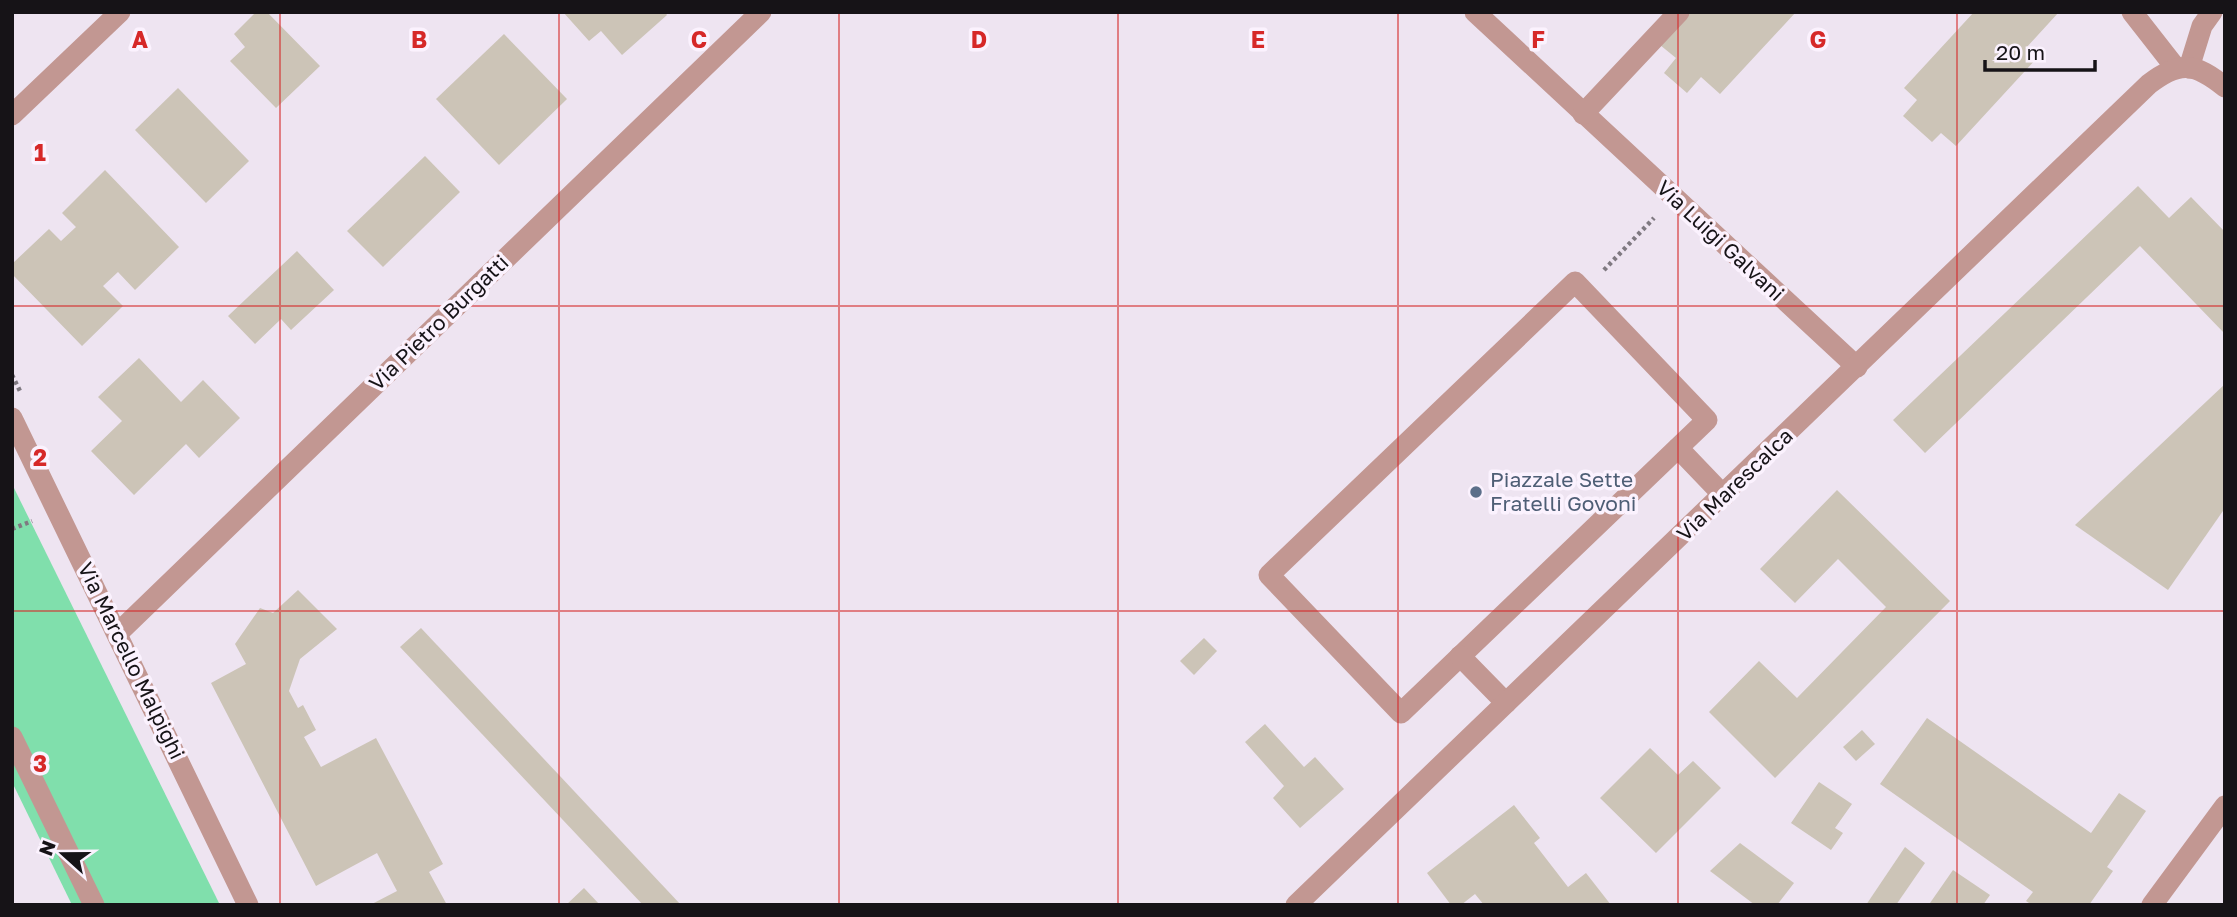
<svg xmlns="http://www.w3.org/2000/svg" width="2237" height="917" viewBox="0 0 2237 917" font-family="'Golos Text',sans-serif">
  <rect width="100%" height="100%" fill="#eee4f1"/>
  <!-- green -->
  <path fill="#80dfac" d="M12,484L220,905H72L12,782Z"/>
  <!-- building -->
  <g fill="#ccc4b7">
    <path d="M256,12H267L320,66L276,108L230,61L245,47L234,34Z"/>
    <path d="M563,12H665L667,15L622,55L601,31L589,41Z"/>
    <path d="M1690,12H1796L1720,94L1701,77L1687,93L1664,73L1676,58L1660,45Z"/>
    <path d="M1974,12H2059L2026,48L2037,58L1956,146L1941,133L1932,142L1903,116L1917,100L1904,88Z"/>
    <path d="M504,34L567,99L499,165L436,99Z"/>
    <path d="M178,88L249,161L206,203L135,130Z"/>
    <path d="M425,156L460,192L383,267L347,231Z"/>
    <path d="M105,170L179,247L135,290L118,272L103,286L123,306L82,346L12,274V264L49,229L61,241L76,227L62,213Z"/>
    <path d="M2138,186L2169,218L2191,197L2225,232V334L2140,246L1925,453L1893,420Z"/>
    <path d="M297,251L334,290L291,330L281,319L255,344L228,316Z"/>
    <path d="M139,358L181,402L203,380L240,418L199,458L186,444L134,495L91,451L122,421L98,397Z"/>
    <path d="M2225,384V508L2168,590L2075,525Z"/>
    <path d="M1837,490L1950,601L1775,778L1709,712L1759,661L1797,698L1886,607L1838,559L1795,603L1760,569Z"/>
    <path d="M298,590L337,629L300,659L289,691L298,708L303,705L316,730L304,737L321,767L376,738L443,864L429,872L447,905H370L397,891L377,853L316,886L211,683L246,664L235,644L260,608L273,613Z"/>
    <path d="M421,628L681,905H643L400,647Z"/>
    <path d="M1204,638L1217,651L1194,675L1180,661Z"/>
    <path d="M1927,718L2091,833L2119,793L2146,811L2107,867L2113,871L2089,905H2032L2026,901L2033,892L1880,784Z"/>
    <path d="M1265,724L1304,767L1315,757L1344,789L1300,828L1273,798L1284,786L1245,742Z"/>
    <path d="M1862,730L1875,744L1856,761L1843,747Z"/>
    <path d="M1650,748L1678,775L1693,761L1721,788L1656,853L1600,798Z"/>
    <path d="M1819,782L1852,804L1835,828L1843,833L1831,850L1791,823Z"/>
    <path d="M1514,805L1540,838L1534,843L1568,887L1586,873L1611,905H1484L1475,894L1461,905H1451L1427,873Z"/>
    <path d="M1740,843L1794,883L1777,905H1755L1710,871Z"/>
    <path d="M1905,847L1925,863L1896,905H1866Z"/>
    <path d="M1953,870L1990,895L1983,905L1930,903Z"/>
    <path d="M584,888L600,905H566Z"/>
  </g>
  <g fill="none" stroke-linecap="round" stroke-linejoin="round">
    <!-- path -->
    <g stroke="#7f7981" stroke-width="4.5" stroke-dasharray="3.5 3.5" stroke-linecap="butt">
      <path d="M1604,270L1654,218"/>
      <path d="M12,375L20,391"/>
      <path d="M12,529L32,521"/>
    </g>
    <!-- minor -->
    <g stroke="#c29792" stroke-width="21">
      <path d="M1475,12L1857,367"/>
      <path d="M2132,12L2175,67"/>
      <path d="M2189,68L2202,26L2212,12"/>
      <path d="M1583,114L1679,12"/>
      <path d="M12,115L120,12"/>
      <path d="M1575,282L1707,420L1401,713L1269,575Z"/>
      <path d="M12,418L248,905"/>
      <path d="M1678,448L1724,496"/>
      <path d="M118,633L761,12"/>
      <path d="M1460,656L1506,703"/>
      <path d="M12,737L94,905"/>
      <path d="M1296,905L2149,84C2180,60 2195,63 2225,87"/>
      <path d="M2152,905L2225,806"/>
    </g>
  </g>
  <!-- grid -->
  <path fill="none" stroke="#d62828" stroke-width="2" stroke-opacity="0.55" d="M280,12V905M559,12V905M839,12V905M1118,12V905M1398,12V905M1678,12V905M1957,12V905M12,306H2225M12,611H2225"/>
  <!-- markers -->
  <circle fill="#5c6f8a" stroke="#fbf2fe" stroke-width="2.5" cx="1476" cy="492" r="7"/>
  <g text-anchor="middle" stroke-width="7" stroke-linejoin="round" paint-order="stroke">
    <!-- street labels -->
    <g font-size="21" fill="#161317" stroke="#fbf2fe">
      <text transform="translate(1720 241) rotate(43)" y="7">Via Luigi Galvani</text>
      <text transform="translate(439 323) rotate(-44)" y="7">Via Pietro Burgatti</text>
      <text transform="translate(1735 485) rotate(-44)" y="7">Via Marescalca</text>
      <text transform="translate(131 661) rotate(64)" y="7">Via Marcello Malpighi</text>
    </g>
    <!-- service labels -->
    <g font-size="21" fill="#4e5e75" stroke="#fbf2fe" text-anchor="start">
      <text x="1490" y="487">Piazzale Sette<tspan x="1490" dy="24">Fratelli Govoni</tspan></text>
    </g>
  </g>
  <g font-size="23" text-anchor="middle" font-weight="bold" fill="#d62828" stroke="#fbf2fe" stroke-width="7" stroke-linejoin="round" paint-order="stroke">
    <text x="140" y="48">A</text>
    <text x="419" y="48">B</text>
    <text x="699" y="48">C</text>
    <text x="979" y="48">D</text>
    <text x="1258" y="48">E</text>
    <text x="1538" y="48">F</text>
    <text x="1818" y="48">G</text>
    <text x="40" y="161">1</text>
    <text x="40" y="466">2</text>
    <text x="40" y="772">3</text>
  </g>
  <!-- border -->
  <rect width="2237" height="917" fill="none" stroke="#161317" stroke-width="28"/>
  <!-- north arrow -->
  <g transform="translate(63 854) rotate(291)" stroke="#fbf2fe" stroke-width="5" paint-order="stroke">
  <path d="M0-5L12 26L0 18L-12 26Z" fill="#161317"/>
  <text y="-10" font-size="19" font-weight="bold" text-anchor="middle" fill="#161317">N</text>
  </g>
  <!-- scale -->
  <path d="M1985 60v10h110v-10" fill="none" stroke="#161317" stroke-width="3.5"/>
  <text x="1996" y="60" font-size="21" fill="#161317" stroke="#fbf2fe" stroke-width="5" paint-order="stroke">20 m</text>
</svg>
